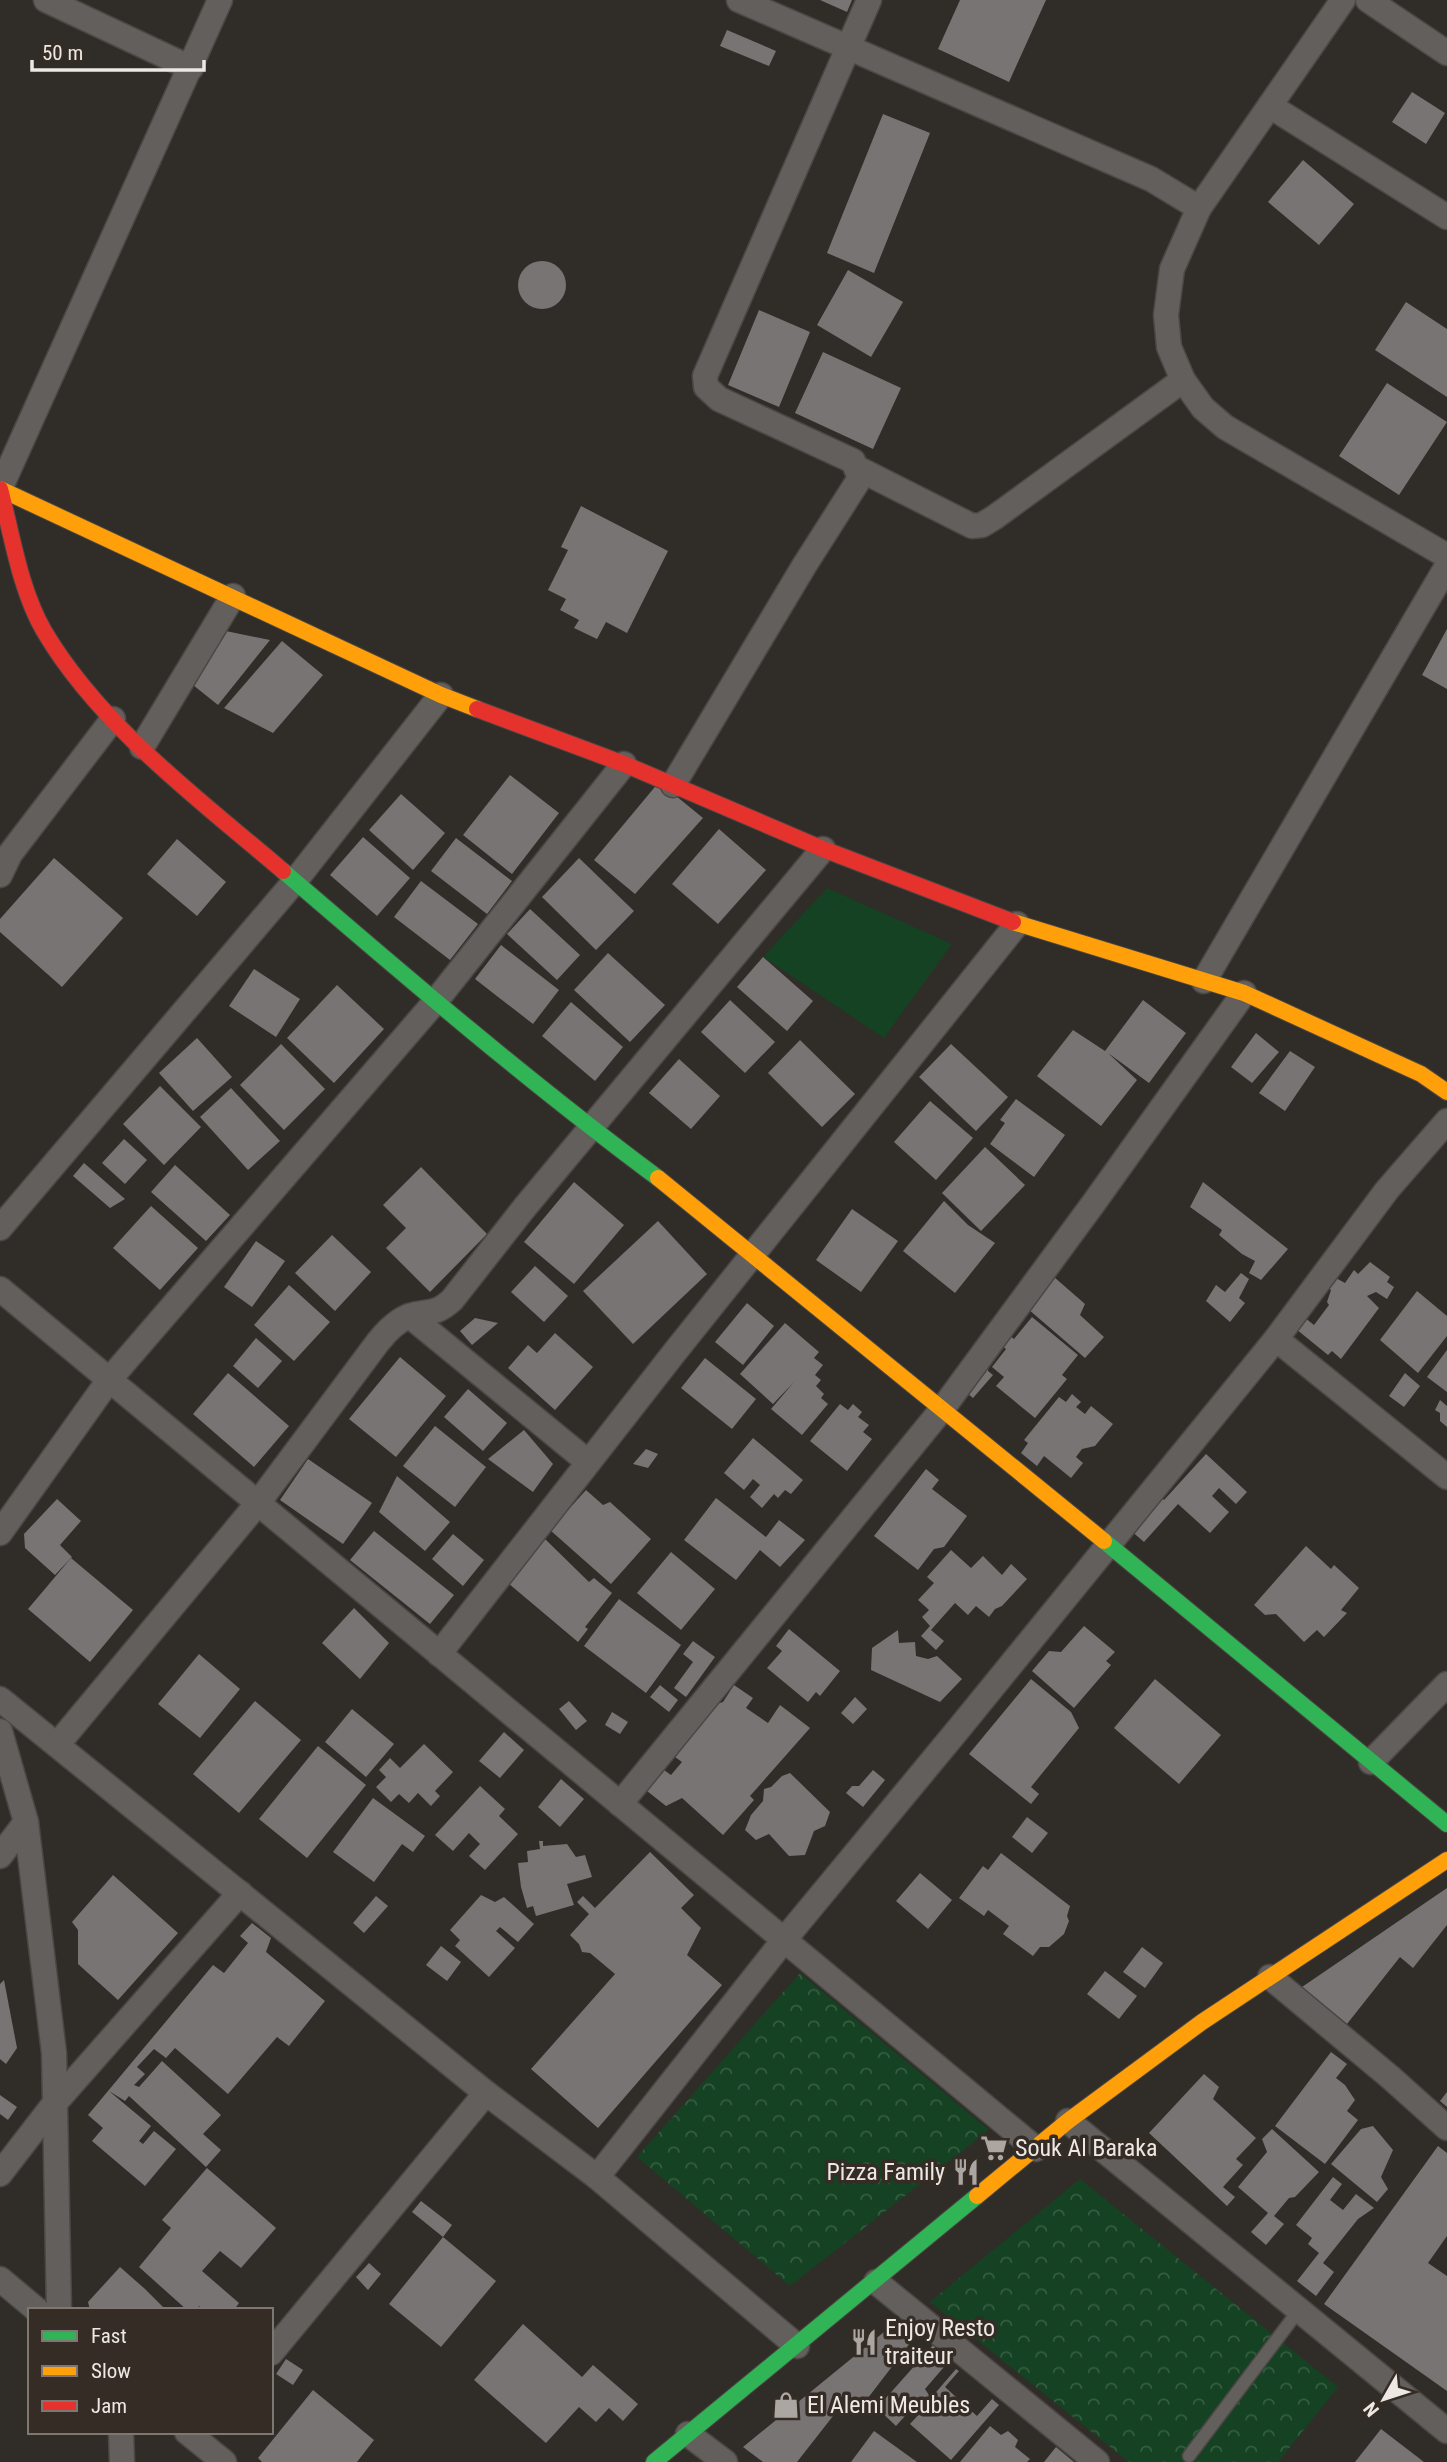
<svg xmlns="http://www.w3.org/2000/svg" width="1447" height="2462" viewBox="0 0 1447 2462" font-family="'Roboto Condensed',sans-serif">
  <defs>
    <pattern id="park-crowns" width="20" height="18" patternUnits="userSpaceOnUse" patternTransform="scale(1.75)"><rect width="20" height="18" fill="#144222"/><path d="M2 6a3 3 0 1 1 6 0M12 15a3 3 0 1 1 6 0" fill="none" stroke="#365d42"/></pattern>
  </defs>
  <rect width="100%" height="100%" fill="#302c28"/>
  <!-- park -->
  <g fill="url(#park-crowns)">
    <path d="M800,1973L989,2130L790,2286L637,2157Z"/>
    <path d="M1080,2179L1338,2387L1278,2462H1129L930,2302Z"/>
  </g>
  <!-- garden -->
  <path fill="#144222" d="M827,888L952,944L884,1038L763,957Z"/>
  <!-- building -->
  <g fill="#797474">
    <path d="M820,0H852L847,12Z"/>
    <path d="M960,0H1046L1009,82L938,49Z"/>
    <path d="M727,30L776,51L769,66L720,46Z"/>
    <path d="M1412,92L1445,113L1426,144L1392,122Z"/>
    <path d="M883,114L930,133L874,273L827,253Z"/>
    <path d="M1303,160L1354,204L1319,245L1268,202Z"/>
    <circle cx="542" cy="285" r="24"/>
    <path d="M848,270L903,302L871,357L817,325Z"/>
    <path d="M1406,302L1447,329V397L1375,350Z"/>
    <path d="M759,310L810,332L779,407L728,385Z"/>
    <path d="M823,352L901,388L873,449L795,413Z"/>
    <path d="M1387,383L1447,422L1399,495L1339,456Z"/>
    <path d="M581,506L668,551L627,633L606,622L597,639L574,628L579,620L560,610L566,599L548,590L568,550L561,547Z"/>
    <path d="M1447,629V689L1422,675Z"/>
    <path d="M221,630L270,640L218,705L183,677Z"/>
    <path d="M282,641L323,675L273,733L224,708Z"/>
    <path d="M510,775L559,813L512,874L463,835Z"/>
    <path d="M659,782L703,818L635,894L594,860Z"/>
    <path d="M401,794L445,833L413,870L369,830Z"/>
    <path d="M719,829L766,870L718,924L672,884Z"/>
    <path d="M363,837L410,878L377,916L330,875Z"/>
    <path d="M456,838L512,881L487,914L431,871Z"/>
    <path d="M177,839L226,882L197,916L147,874Z"/>
    <path d="M54,858L123,918L62,987L0,932V919Z"/>
    <path d="M579,858L634,911L596,950L542,897Z"/>
    <path d="M421,881L478,924L450,960L394,917Z"/>
    <path d="M530,909L580,955L557,980L507,934Z"/>
    <path d="M501,945L559,990L533,1024L475,979Z"/>
    <path d="M608,953L665,1005L630,1042L574,990Z"/>
    <path d="M763,957L813,1001L787,1031L737,987Z"/>
    <path d="M254,969L300,999L276,1037L229,1006Z"/>
    <path d="M337,985L384,1029L334,1083L287,1038Z"/>
    <path d="M730,1000L775,1042L745,1073L701,1032Z"/>
    <path d="M1143,1000L1186,1033L1149,1083L1108,1053L1137,1080L1101,1126L1037,1076L1073,1030L1105,1051Z"/>
    <path d="M571,1002L623,1047L595,1081L542,1036Z"/>
    <path d="M1256,1033L1279,1052L1252,1083L1231,1067Z"/>
    <path d="M197,1038L232,1077L193,1111L159,1073Z"/>
    <path d="M800,1040L855,1094L822,1127L768,1073Z"/>
    <path d="M281,1044L325,1089L284,1130L240,1085Z"/>
    <path d="M951,1044L1008,1097L976,1131L919,1077Z"/>
    <path d="M1290,1051L1315,1067L1285,1111L1259,1093Z"/>
    <path d="M679,1059L720,1096L691,1129L649,1093Z"/>
    <path d="M160,1086L201,1127L164,1165L123,1124Z"/>
    <path d="M231,1088L280,1141L248,1170L200,1117Z"/>
    <path d="M1016,1099L1065,1135L1034,1177L990,1144L1005,1123L1000,1120Z"/>
    <path d="M930,1101L973,1138L936,1180L894,1142Z"/>
    <path d="M124,1139L147,1160L125,1184L102,1163Z"/>
    <path d="M985,1147L1025,1185L981,1231L942,1193Z"/>
    <path d="M84,1163L125,1199L110,1208L73,1176Z"/>
    <path d="M175,1165L230,1215L206,1241L151,1192Z"/>
    <path d="M421,1167L487,1234L430,1292L386,1248L406,1228L383,1205Z"/>
    <path d="M574,1182L624,1225L574,1284L524,1242Z"/>
    <path d="M1203,1182L1288,1249L1261,1280L1249,1273L1255,1261L1242,1254L1219,1235L1222,1230L1190,1207Z"/>
    <path d="M944,1201L968,1225L995,1243L955,1293L903,1251Z"/>
    <path d="M151,1206L198,1248L160,1290L113,1248Z"/>
    <path d="M852,1209L898,1241L861,1292L816,1260Z"/>
    <path d="M658,1221L707,1274L633,1344L583,1291Z"/>
    <path d="M332,1235L371,1272L335,1311L295,1273Z"/>
    <path d="M256,1241L285,1261L252,1307L224,1287Z"/>
    <path d="M1370,1262L1390,1277L1387,1282L1394,1287L1387,1299L1376,1292L1367,1296L1379,1308L1341,1359L1332,1351L1328,1355L1296,1329L1305,1318L1314,1325L1329,1305L1327,1302L1331,1290L1327,1287L1334,1277L1345,1283L1354,1270L1358,1274Z"/>
    <path d="M535,1266L568,1296L544,1322L511,1292Z"/>
    <path d="M1241,1273L1249,1279L1239,1298L1245,1303L1230,1322L1206,1301L1216,1285L1225,1292Z"/>
    <path d="M1054,1277L1085,1304L1080,1315L1104,1337L1085,1358L1028,1309Z"/>
    <path d="M289,1285L330,1322L294,1361L254,1325Z"/>
    <path d="M1417,1291L1447,1316V1336L1418,1373L1380,1340Z"/>
    <path d="M747,1303L774,1326L743,1365L715,1342Z"/>
    <path d="M1032,1317L1078,1355L1062,1375L1067,1379L1035,1418L996,1386L1004,1377L992,1367L1006,1349L1002,1346L1010,1336L1014,1339Z"/>
    <path d="M475,1318L498,1323L472,1345L460,1331Z"/>
    <path d="M785,1323L819,1352L814,1358L823,1365L815,1375L821,1380L816,1386L824,1394L821,1398L828,1404L802,1435L771,1409L794,1382L773,1404L740,1374Z"/>
    <path d="M555,1333L593,1367L555,1410L508,1368L528,1345L537,1353Z"/>
    <path d="M256,1338L282,1361L258,1388L233,1366Z"/>
    <path d="M1447,1350V1392L1427,1377Z"/>
    <path d="M400,1357L446,1396L396,1457L349,1419Z"/>
    <path d="M705,1358L756,1399L732,1429L681,1388Z"/>
    <path d="M989,1360L988,1371L993,1375L973,1398L961,1388Z"/>
    <path d="M228,1373L289,1426L254,1467L193,1414Z"/>
    <path d="M1405,1373L1420,1386L1404,1407L1389,1396Z"/>
    <path d="M468,1389L507,1423L483,1451L444,1417Z"/>
    <path d="M1072,1394L1081,1402L1076,1407L1085,1414L1091,1406L1113,1424L1095,1446L1082,1449L1076,1457L1083,1463L1071,1478L1044,1456L1037,1466L1021,1453L1028,1443L1024,1440L1059,1397L1066,1402Z"/>
    <path d="M1440,1400L1447,1406V1427L1440,1421V1413L1435,1410Z"/>
    <path d="M840,1404L848,1410L853,1404L862,1412L858,1417L869,1425L863,1432L872,1439L847,1471L810,1441Z"/>
    <path d="M435,1426L486,1467L455,1507L403,1466Z"/>
    <path d="M524,1430L553,1464L533,1492L488,1459Z"/>
    <path d="M753,1438L803,1480L791,1494L785,1490L778,1498L774,1494L762,1508L750,1497L760,1485L753,1479L744,1490L724,1473Z"/>
    <path d="M646,1449L658,1454L648,1468L633,1464Z"/>
    <path d="M1206,1454L1247,1492L1236,1504L1219,1488L1212,1496L1229,1512L1210,1533L1178,1504L1144,1542L1129,1529L1159,1495L1164,1500Z"/>
    <path d="M308,1459L372,1503L343,1544L280,1500Z"/>
    <path d="M926,1469L939,1480L932,1489L967,1516L944,1547L934,1549L918,1570L874,1536Z"/>
    <path d="M397,1476L450,1522L425,1551L379,1512Z"/>
    <path d="M586,1490L603,1505L610,1502L651,1539L611,1584L550,1530Z"/>
    <path d="M716,1498L766,1537L779,1520L805,1540L780,1567L760,1550L736,1580L684,1540Z"/>
    <path d="M57,1499L81,1521L60,1545L72,1557L55,1575L25,1548L24,1534Z"/>
    <path d="M374,1531L454,1595L430,1624L350,1560Z"/>
    <path d="M453,1534L484,1560L463,1586L432,1559Z"/>
    <path d="M544,1538L589,1582L594,1578L612,1593L585,1627L588,1629L578,1642L508,1583Z"/>
    <path d="M1306,1546L1331,1569L1334,1565L1359,1588L1341,1610L1347,1613L1324,1637L1317,1630L1304,1642L1276,1614L1265,1615L1254,1605Z"/>
    <path d="M951,1550L971,1568L983,1556L1002,1575L1011,1564L1027,1579L1002,1606L995,1609L989,1617L976,1606L968,1615L955,1603L931,1630L944,1641L936,1650L921,1636L930,1626L922,1617L929,1610L918,1600L934,1583L927,1577Z"/>
    <path d="M671,1552L715,1589L681,1630L637,1593Z"/>
    <path d="M71,1558L133,1610L90,1662L28,1609Z"/>
    <path d="M619,1599L681,1645L646,1693L584,1646Z"/>
    <path d="M354,1608L389,1643L360,1679L322,1643Z"/>
    <path d="M1084,1626L1115,1652L1106,1661L1111,1665L1074,1708L1032,1671L1049,1651L1061,1652Z"/>
    <path d="M789,1629L840,1671L820,1696L816,1692L808,1702L767,1668L782,1651L776,1646Z"/>
    <path d="M898,1630L899,1643L915,1642L916,1656L928,1659L937,1656L962,1679L940,1702L871,1670L872,1648Z"/>
    <path d="M693,1641L715,1657L686,1697L674,1688L693,1662L683,1654Z"/>
    <path d="M199,1654L240,1689L200,1738L158,1704Z"/>
    <path d="M1031,1679L1071,1712L1079,1728L1031,1787L1039,1794L1031,1804L969,1754Z"/>
    <path d="M1155,1679L1221,1735L1179,1784L1114,1728Z"/>
    <path d="M660,1685L678,1700L669,1712L650,1697Z"/>
    <path d="M734,1685L753,1698L746,1708L768,1723L780,1705L810,1728L750,1796L754,1800L723,1835L682,1798L666,1806L647,1791L664,1770L671,1775L682,1762L675,1757L717,1704L723,1702Z"/>
    <path d="M855,1697L867,1709L853,1724L841,1713Z"/>
    <path d="M255,1701L301,1740L239,1813L193,1774Z"/>
    <path d="M569,1701L587,1721L576,1730L559,1709Z"/>
    <path d="M352,1709L394,1744L366,1777L325,1742Z"/>
    <path d="M612,1712L628,1722L620,1734L605,1725Z"/>
    <path d="M504,1732L524,1750L500,1778L479,1761Z"/>
    <path d="M424,1744L453,1772L435,1791L440,1796L431,1806L418,1793L409,1803L399,1794L391,1802L376,1787L386,1777L379,1770L390,1758L400,1768Z"/>
    <path d="M318,1746L366,1785L307,1858L259,1819Z"/>
    <path d="M873,1770L885,1780L863,1807L846,1793L852,1786H859Z"/>
    <path d="M790,1773L830,1812L825,1826L814,1831L805,1855L789,1856L769,1834L756,1840L745,1830L751,1815L763,1801L764,1789L771,1787L782,1776Z"/>
    <path d="M561,1779L584,1799L560,1827L538,1807Z"/>
    <path d="M480,1786L505,1809L499,1816L518,1834L485,1870L469,1856L480,1844L469,1833L453,1851L435,1835Z"/>
    <path d="M373,1798L425,1836L413,1852L402,1844L374,1882L333,1852Z"/>
    <path d="M1027,1817L1048,1833L1032,1853L1012,1837Z"/>
    <path d="M539,1841H543V1846L567,1844L576,1857L585,1855L592,1877L567,1884L574,1905L536,1916L533,1906L527,1908L521,1887L518,1863L528,1862L527,1851L540,1849Z"/>
    <path d="M650,1852L694,1895L681,1908L701,1928L687,1955L722,1985L598,2128L531,2069L615,1974L590,1953L582,1952L579,1944L570,1935L589,1914L577,1902L583,1896L595,1908Z"/>
    <path d="M1001,1853L1070,1906L1067,1916L1069,1921L1064,1934L1049,1947H1040L1033,1956L1003,1934L1009,1926L988,1910L984,1916L959,1898L983,1866L988,1870Z"/>
    <path d="M920,1873L952,1900L928,1929L896,1901Z"/>
    <path d="M113,1875L178,1933L118,2000L78,1964V1930L72,1922Z"/>
    <path d="M1447,1888V1925L1413,1968L1400,1957L1347,2024L1302,1987Z"/>
    <path d="M481,1895L495,1902L504,1897L534,1924L518,1942L500,1927L496,1931L515,1948L489,1977L455,1946L460,1940L450,1930Z"/>
    <path d="M376,1896L388,1906L364,1933L353,1923Z"/>
    <path d="M252,1923L271,1938L266,1952L325,2001L289,2046L277,2037L228,2094L175,2048L166,2058L154,2049L137,2067L145,2074L134,2085L139,2087L162,2061L221,2115L203,2134L221,2150L206,2167L129,2096L125,2101L109,2091L151,2126L139,2141L143,2144L154,2131L176,2149L145,2186L92,2141L103,2128L88,2115L213,1965L224,1973L248,1943L240,1936Z"/>
    <path d="M441,1946L461,1962L447,1981L426,1965Z"/>
    <path d="M1142,1947L1163,1963L1145,1988L1123,1972Z"/>
    <path d="M1105,1971L1137,1996L1119,2019L1087,1994Z"/>
    <path d="M4,1980L17,2048L6,2064L0,2059V1984Z"/>
    <path d="M1331,2052L1347,2064L1336,2078L1345,2085L1355,2100L1347,2111L1358,2120L1325,2164L1275,2126Z"/>
    <path d="M1204,2074L1219,2087L1213,2099L1256,2138L1236,2159L1243,2165L1223,2187L1235,2197L1227,2206L1149,2133Z"/>
    <path d="M1447,2092V2107L1440,2101Z"/>
    <path d="M0,2095L17,2107L8,2120L0,2114Z"/>
    <path d="M1373,2126L1393,2150L1381,2177L1388,2189L1377,2202L1331,2164L1361,2129Z"/>
    <path d="M1272,2129L1319,2172L1295,2197L1289,2198L1274,2216L1284,2224L1266,2245L1251,2232L1268,2213L1238,2187L1267,2152L1262,2139Z"/>
    <path d="M1438,2146L1447,2153V2236L1428,2263L1447,2276V2391L1324,2304Z"/>
    <path d="M207,2168L276,2228L241,2268L220,2251L202,2271L239,2303L234,2310H203L199,2306L196,2310H187L139,2267L171,2228L162,2220Z"/>
    <path d="M1333,2177L1342,2184L1330,2200L1343,2210L1356,2194L1374,2208L1358,2219L1323,2263L1334,2272L1316,2296L1297,2281L1319,2253L1308,2244L1312,2238L1296,2225Z"/>
    <path d="M421,2201L452,2225L443,2237L412,2212Z"/>
    <path d="M443,2237L496,2281L441,2347L389,2304Z"/>
    <path d="M369,2263L381,2274L368,2290L356,2277Z"/>
    <path d="M120,2267L145,2289L166,2310H90L88,2302Z"/>
    <path d="M895,2323L914,2338L861,2407L844,2402L797,2462H763L743,2447Z"/>
    <path d="M523,2324L582,2377L593,2365L638,2404L623,2421L609,2408L596,2422L579,2407L546,2443L474,2380Z"/>
    <path d="M933,2345L950,2360L925,2389L931,2398L956,2369L959,2371L945,2387L977,2416L992,2399L999,2405L951,2460L910,2424L921,2412L914,2406L896,2426L877,2408Z"/>
    <path d="M286,2359L303,2370L293,2385L276,2374Z"/>
    <path d="M313,2390L374,2440L357,2462H262L258,2458Z"/>
    <path d="M990,2426L1001,2435L1008,2431L1018,2440L1015,2447L1030,2459L1027,2462H960Z"/>
    <path d="M1381,2429L1424,2462H1355Z"/>
    <path d="M874,2431L917,2462H851Z"/>
    <path d="M1056,2447L1074,2462H1044Z"/>
  </g>
  <g fill="none" stroke-linecap="round" stroke-linejoin="round">
    <defs>
      <path id="lane" d="M1189,2456L1299,2310"/>
      <g id="street">
        <path d="M46,0L191,68"/>
        <path d="M739,0L1151,179L1199,208"/>
        <path d="M1343,0L1199,208L1172,269L1166,315L1169,347L1183,380L1203,408L1225,427L1447,556"/>
        <path d="M1368,0L1447,53"/>
        <path d="M1270,106L1447,217"/>
        <path d="M857,468L972,526L982,525L995,517L1183,380"/>
        <path d="M0,489L220,0"/>
        <path d="M142,747L233,596"/>
        <path d="M673,785L804,566L860,478L853,461L719,399L706,387L705,376L869,0"/>
        <path d="M0,875L10,854L113,719"/>
        <path d="M1204,981L1447,566"/>
        <path d="M0,1228L295,881L441,695"/>
        <path d="M0,1289L1036,2149"/>
        <path d="M410,1316L588,1462"/>
        <path d="M1276,1339L1447,1477"/>
        <path d="M0,1533L109,1380L435,1002L624,764"/>
        <path d="M439,1654L674,1353L1017,924"/>
        <path d="M0,1699L486,2093L597,2177L797,2346"/>
        <path d="M0,1731L26,1822L54,2053L59,2310"/>
        <path d="M57,1745L258,1503L378,1342C386,1332 396,1321 409,1316C429,1310 434,1316 452,1300L525,1207L823,849"/>
        <path d="M1371,1762L1447,1684"/>
        <path d="M620,1804L943,1408L1093,1204L1244,993"/>
        <path d="M0,1856L26,1822"/>
        <path d="M1270,1977L1390,2077L1447,2128"/>
        <path d="M1068,2121L1447,2431"/>
        <path d="M0,2174L54,2104L240,1893"/>
        <path d="M597,2177L784,1940L961,1726L1276,1339L1387,1190L1447,1121"/>
        <path d="M0,2279L37,2310"/>
        <path d="M876,2282L1097,2462"/>
        <path d="M271,2353L486,2093"/>
        <path d="M121,2432L122,2462"/>
        <path d="M187,2432L224,2462"/>
        <path d="M688,2434L725,2462"/>
      </g>
      <g id="fast">
        <path d="M283,871C406,977 529,1082 658,1178"/>
        <path d="M1104,1541L1447,1824"/>
        <path d="M654,2462L977,2196"/>
      </g>
      <g id="slow">
        <path d="M0,489L441,695L477,709"/>
        <path d="M1013,922L1244,993L1421,1074L1447,1092"/>
        <path d="M658,1178L1104,1541"/>
        <path d="M977,2196L1068,2121L1202,2022L1447,1860"/>
      </g>
      <g id="jam">
        <path d="M0,489C12,535 20,590 44,631C100,726 200,800 283,871"/>
        <path d="M477,709L624,764L823,849L1013,922"/>
      </g>
    </defs>
    <!-- lane casing -->
    <use href="#lane" stroke="#4b4744" stroke-width="15"/>
    <!-- street casing -->
    <use href="#street" stroke="#4b4744" stroke-width="27"/>
    <!-- fast casing -->
    <use href="#fast" stroke="#4b4744" stroke-width="18"/>
    <!-- slow casing -->
    <use href="#slow" stroke="#4b4744" stroke-width="18"/>
    <!-- jam casing -->
    <use href="#jam" stroke="#4b4744" stroke-width="18"/>
    <!-- lane -->
    <use href="#lane" stroke="#625f5c" stroke-width="12"/>
    <!-- street -->
    <use href="#street" stroke="#625f5c" stroke-width="24"/>
    <!-- fast -->
    <use href="#fast" stroke="#30b455" stroke-width="16"/>
    <!-- slow -->
    <use href="#slow" stroke="#ff9f0a" stroke-width="16"/>
    <!-- jam -->
    <use href="#jam" stroke="#e5322d" stroke-width="16"/>
  </g>
  <!-- icons -->
  <defs>
    <symbol id="supermarket-bare" viewBox="-9 -9 18 18"><path d="M-6-5.5h2.5l.6 2H6L4.5 2H-2.5L-4.4-4H-6ZM-1.5 3.2a1.3 1.3 0 1 0 .1 0ZM3 3.2a1.3 1.3 0 1 0 .1 0Z" fill="#aba6a2" stroke="#342c25" stroke-width="2.5" paint-order="stroke"/></symbol>
    <symbol id="restaurant-bare" viewBox="-9 -9 18 18"><path d="M-5-6h1v4h1v-4h1v4h1v-4h1v5L-1.5 .5V6h-2V.5L-5-1ZM5-6V6H3V1.5H1.5Q1.5-4 5-6Z" fill="#aba6a2" stroke="#342c25" stroke-width="2.5" paint-order="stroke"/></symbol>
    <symbol id="shop-bare" viewBox="-9 -9 18 18"><path d="M-5-2.5h2.3a2.7 3.5 0 0 1 5.4 0H5L5.5 6h-11ZM-1.5-2.5h3a1.5 2.3 0 0 0-3 0Z" fill="#aba6a2" stroke="#342c25" stroke-width="2.5" paint-order="stroke"/></symbol>
  </defs>
  <g fill-rule="evenodd">
    <use href="#supermarket-bare" x="975" y="2129" width="38" height="38"/>
    <use href="#restaurant-bare" x="947" y="2153" width="38" height="38"/>
    <use href="#restaurant-bare" x="845" y="2323" width="38" height="38"/>
    <use href="#shop-bare" x="767" y="2386" width="38" height="38"/>
  </g>
  <g text-anchor="middle" stroke-width="7" stroke-linejoin="round" paint-order="stroke">
    <!-- poi labels -->
    <g font-size="24" fill="#ede8e3" stroke="#342c25" text-anchor="start">
      <text x="1015" y="2156">Souk Al Baraka</text>
      <text x="945" y="2180" text-anchor="end">Pizza Family</text>
      <text x="885" y="2336">Enjoy Resto<tspan x="885" dy="28">traiteur</tspan></text>
      <text x="807" y="2413">El Alemi Meubles</text>
    </g>
  </g>
  <!-- legend -->
  <rect x="28" y="2308" width="245" height="126" fill="#342c25" stroke="#7e7771" stroke-width="2"/>
  <rect x="42" y="2331" width="35" height="10" fill="#30b455" stroke="#7e7771" stroke-width="2"/>
  <text x="91" y="2343" font-size="21" fill="#ede8e3">Fast</text>
  <rect x="42" y="2366" width="35" height="10" fill="#ff9f0a" stroke="#7e7771" stroke-width="2"/>
  <text x="91" y="2378" font-size="21" fill="#ede8e3">Slow</text>
  <rect x="42" y="2401" width="35" height="10" fill="#e5322d" stroke="#7e7771" stroke-width="2"/>
  <text x="91" y="2413" font-size="21" fill="#ede8e3">Jam</text>
  <!-- north arrow -->
  <g transform="translate(1384 2399) rotate(231)" stroke="#342c25" stroke-width="5" paint-order="stroke">
  <path d="M0-5L12 26L0 18L-12 26Z" fill="#ede8e3"/>
  <text y="-10" font-size="19" font-weight="bold" text-anchor="middle" fill="#ede8e3">N</text>
  </g>
  <!-- scale -->
  <path d="M32 60v10h172v-10" fill="none" stroke="#ede8e3" stroke-width="3.5"/>
  <text x="42" y="60" font-size="21" fill="#ede8e3" stroke="#342c25" stroke-width="5" paint-order="stroke">50 m</text>
</svg>
